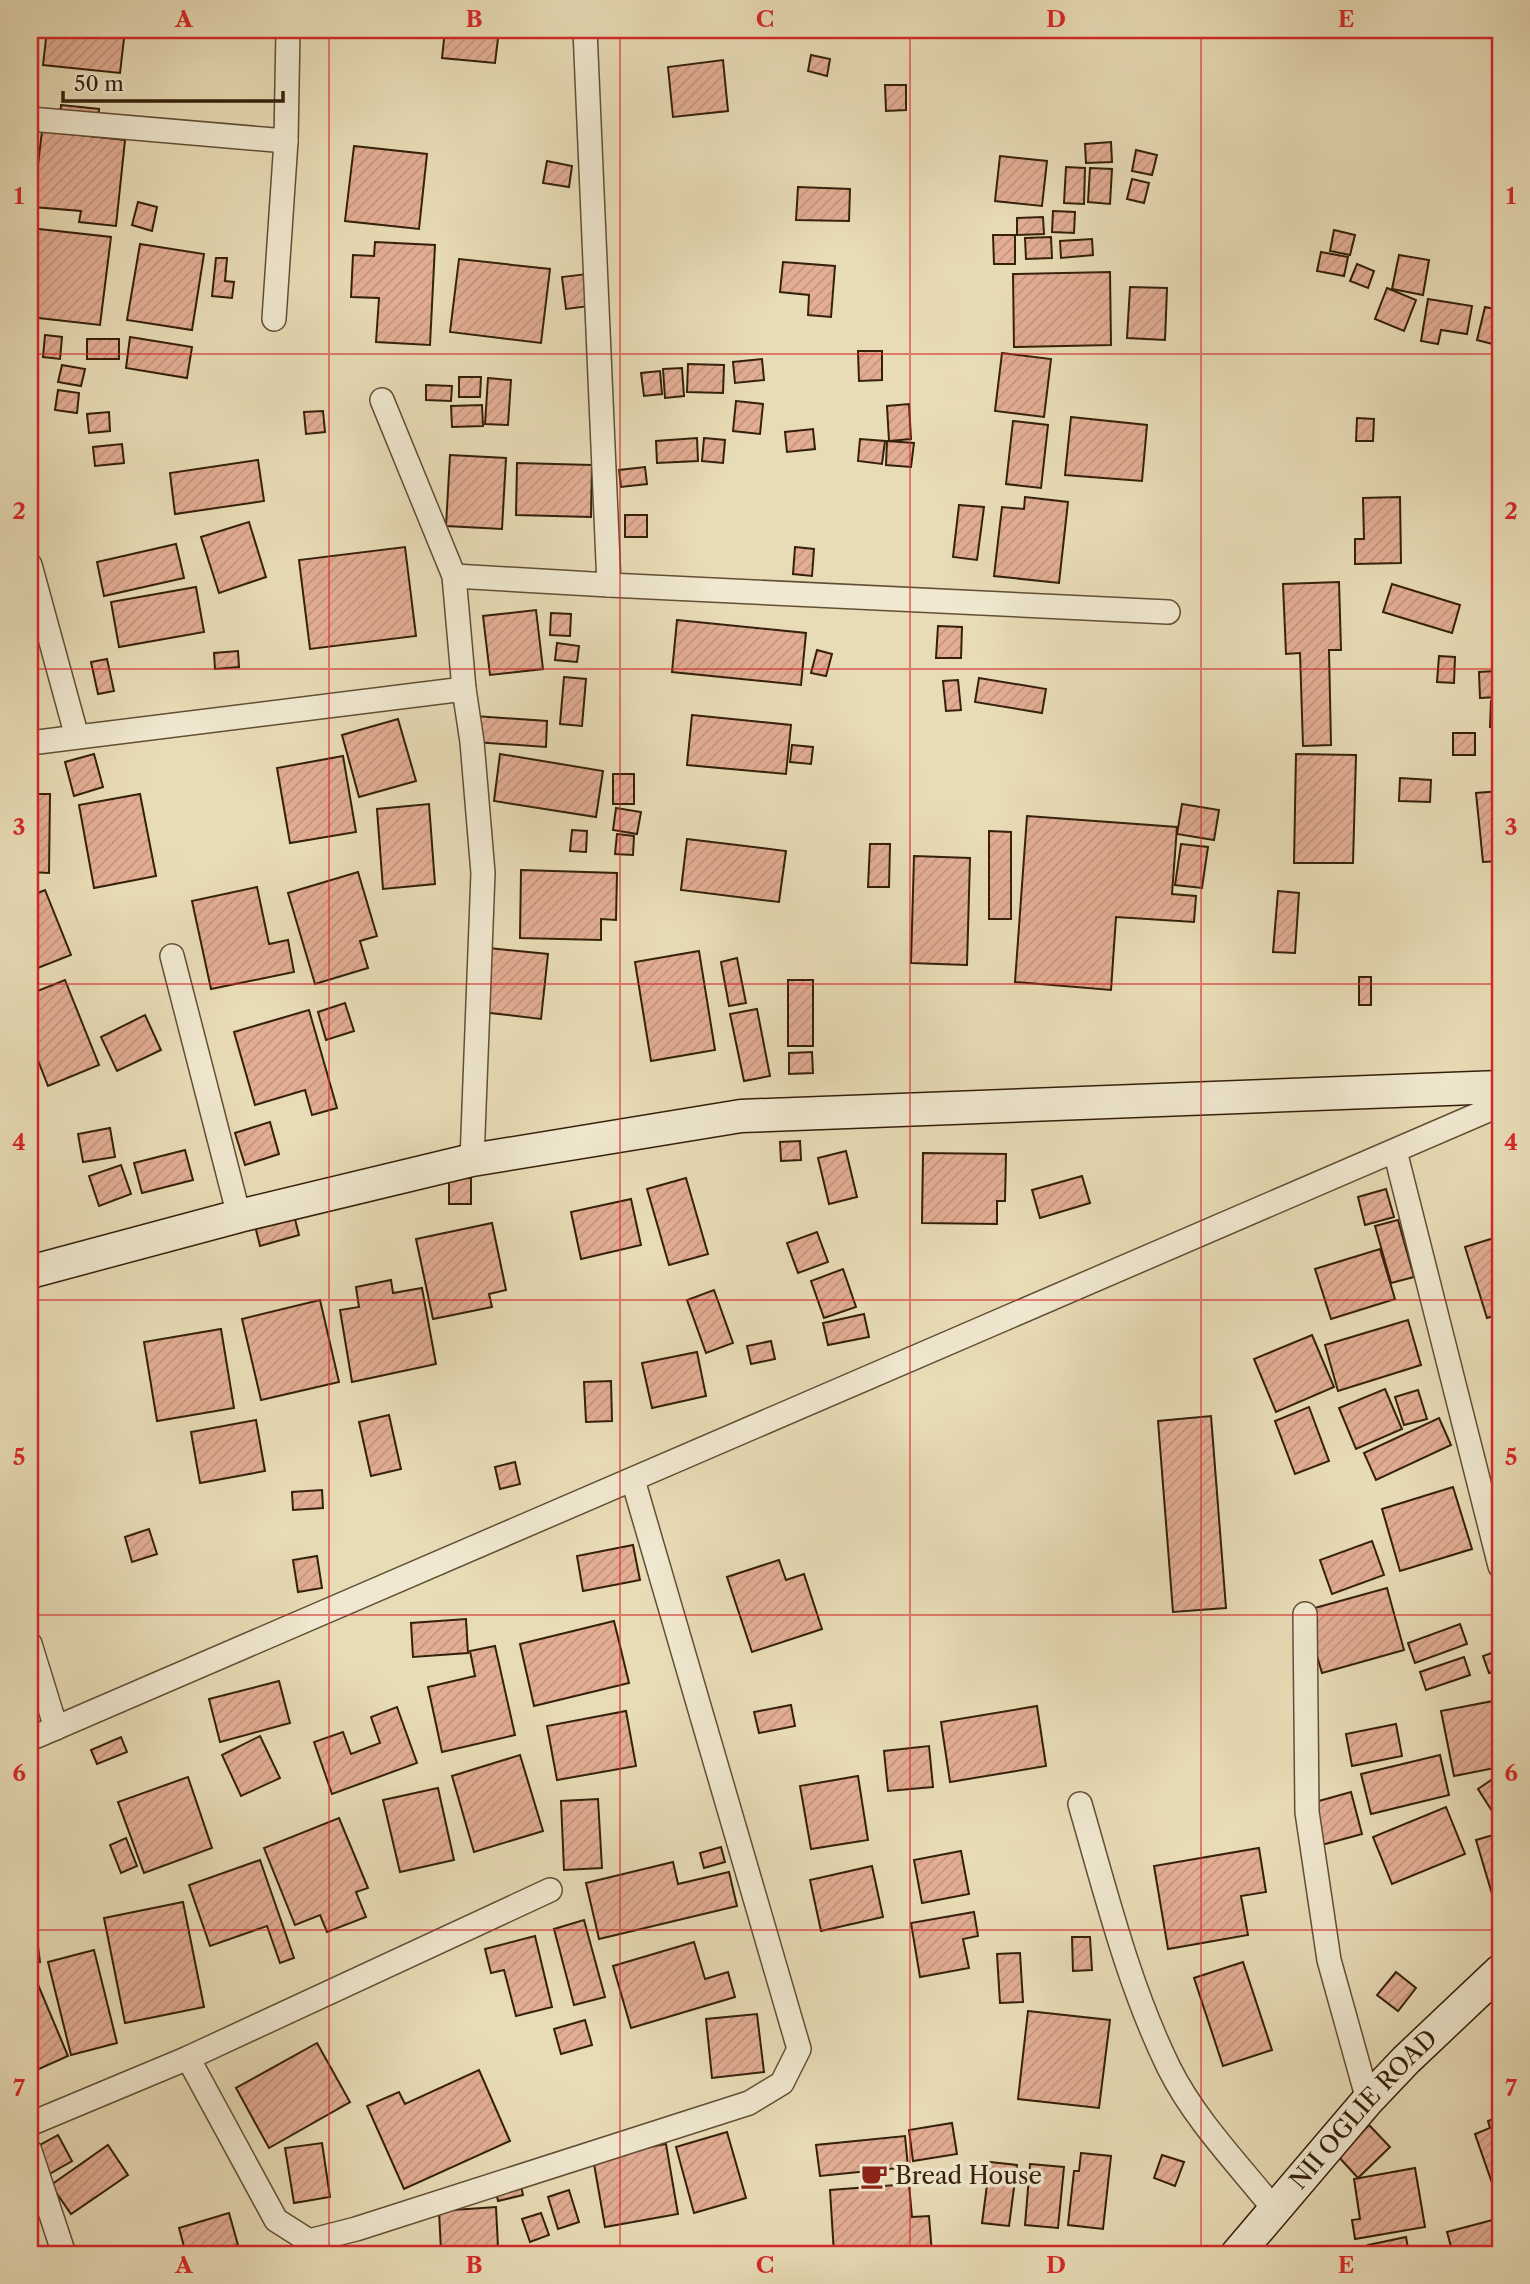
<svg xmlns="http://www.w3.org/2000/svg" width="1530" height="2284" viewBox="0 0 1530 2284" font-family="'Libre Caslon Text',serif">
  <defs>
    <pattern id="building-hatch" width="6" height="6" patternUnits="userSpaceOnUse" patternTransform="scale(1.75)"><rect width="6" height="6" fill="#e3ae94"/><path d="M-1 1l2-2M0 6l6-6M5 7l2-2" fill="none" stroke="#c3957e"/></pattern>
  </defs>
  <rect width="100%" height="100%" fill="#e8dcb6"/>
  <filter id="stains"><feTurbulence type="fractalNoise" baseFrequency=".00286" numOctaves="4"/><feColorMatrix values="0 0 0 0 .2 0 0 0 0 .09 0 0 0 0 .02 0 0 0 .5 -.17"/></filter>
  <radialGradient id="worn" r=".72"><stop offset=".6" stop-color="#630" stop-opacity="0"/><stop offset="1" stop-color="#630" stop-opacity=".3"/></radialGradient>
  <!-- building -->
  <g fill="url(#building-hatch)" stroke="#35200a" stroke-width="2">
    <path d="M47,30H125L120,73L43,65Z"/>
    <path d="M445,30H499L495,63L442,58Z"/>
    <path d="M811,55L830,59L827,76L808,71Z"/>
    <path d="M723,60L728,111L673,117L668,67Z"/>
    <path d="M885,85H906V110L886,111Z"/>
    <path d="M61,105L99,109L98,126L60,122Z"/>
    <path d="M42,131L125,140L116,226L79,222L81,211L33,207Z"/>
    <path d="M1111,142L1112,162L1086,163L1085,144Z"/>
    <path d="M354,146L427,154L419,229L345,221Z"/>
    <path d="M1136,150L1157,155L1152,175L1132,171Z"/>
    <path d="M1000,156L1047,161L1042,206L995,201Z"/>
    <path d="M547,161L572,166L569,187L543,183Z"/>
    <path d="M1066,167L1085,168L1084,204L1064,203Z"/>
    <path d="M1090,168L1112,169L1110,204L1088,202Z"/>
    <path d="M1132,179L1149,183L1144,203L1127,199Z"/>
    <path d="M798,187L850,189L849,221L796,220Z"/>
    <path d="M138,202L157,207L152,231L132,225Z"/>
    <path d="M1053,211L1075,212L1074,233L1052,232Z"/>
    <path d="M1043,217L1044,234L1017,235V218Z"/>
    <path d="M30,228L111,237L100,325L30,317Z"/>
    <path d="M1334,230L1355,235L1350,255L1330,251Z"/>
    <path d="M993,235H1015V264H994Z"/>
    <path d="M1051,237L1052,258L1026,259L1025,238Z"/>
    <path d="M1092,239L1093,255L1061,258L1060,241Z"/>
    <path d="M375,242L435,245L430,345L376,342L379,298L351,297L353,255L374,256Z"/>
    <path d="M140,244L204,254L192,330L127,320Z"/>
    <path d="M1321,252L1348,257L1344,276L1317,271Z"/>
    <path d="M1399,255L1429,260L1423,295L1392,289Z"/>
    <path d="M216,258H227L225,281L234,282L232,298L212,296Z"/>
    <path d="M459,259L550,269L541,343L450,332Z"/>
    <path d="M783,262L835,266L831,317L808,315L809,295L780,292Z"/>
    <path d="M1357,264L1374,271L1368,288L1350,281Z"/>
    <path d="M1110,272L1111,345L1014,347L1013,274Z"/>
    <path d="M587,274L590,306L566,309L562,277Z"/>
    <path d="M1130,287L1167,288L1165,340L1127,338Z"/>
    <path d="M1387,288L1416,300L1404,331L1375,319Z"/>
    <path d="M1428,299L1472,306L1467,334L1441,330L1438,344L1421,341Z"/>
    <path d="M1485,307L1500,310V346L1477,340Z"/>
    <path d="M45,335L62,337L60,359L43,357Z"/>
    <path d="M130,337L192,347L187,378L126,368Z"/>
    <rect x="87" y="339" width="32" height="20"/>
    <path d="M858,351H882V380L859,381Z"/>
    <path d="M1002,353L1051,359L1044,417L995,411Z"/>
    <path d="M762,359L764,380L735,383L733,362Z"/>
    <path d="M688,364L724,365L723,393L687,392Z"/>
    <path d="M62,365L85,369L81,386L58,382Z"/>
    <path d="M682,368L684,396L665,398L663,369Z"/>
    <path d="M660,371L662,394L644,396L641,373Z"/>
    <path d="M459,377H481L480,397H459Z"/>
    <path d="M488,378L511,380L508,425L485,424Z"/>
    <path d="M426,385L452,386L451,401L426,400Z"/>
    <rect x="30" y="387" width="7" height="26"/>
    <path d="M58,390L79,393L77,413L55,410Z"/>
    <path d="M736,401L763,404L760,434L733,431Z"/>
    <path d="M909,404L911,439L889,441L887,406Z"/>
    <path d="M482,405L483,426L452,427L451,406Z"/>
    <path d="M323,411L325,432L306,434L304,412Z"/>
    <path d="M109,412L110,431L89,433L87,414Z"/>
    <path d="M1071,417L1147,425L1142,481L1065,475Z"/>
    <path d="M1357,418L1374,419L1373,441H1356Z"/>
    <path d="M1013,421L1048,425L1041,488L1006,484Z"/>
    <path d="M813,429L815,449L787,452L785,432Z"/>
    <path d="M697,438L698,461L657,463L656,441Z"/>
    <path d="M704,438L725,440L723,463L702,461Z"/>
    <path d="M860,439L885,441L882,464L858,461Z"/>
    <path d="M887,441L914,443L911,467L886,465Z"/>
    <path d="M122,444L124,463L95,466L93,447Z"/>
    <path d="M450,455L506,458L502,529L446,526Z"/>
    <path d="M258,460L264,501L175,514L170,473Z"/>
    <path d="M517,463L592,465L591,517L516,515Z"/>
    <path d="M645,467L647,484L621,487L619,470Z"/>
    <path d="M1025,497L1068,502L1059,583L994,576L1002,507L1024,509Z"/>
    <path d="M1400,497L1401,563L1355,564V539H1364L1363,498Z"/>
    <path d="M959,505L984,507L977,560L953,557Z"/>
    <rect x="625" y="515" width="22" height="22"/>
    <path d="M249,522L266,577L219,593L201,537Z"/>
    <path d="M176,544L184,578L104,596L97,562Z"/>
    <path d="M405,547L416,636L310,649L299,560Z"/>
    <path d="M795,547L814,549L812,576L793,574Z"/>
    <path d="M1339,582L1341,650H1329L1331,745L1303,746L1300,653L1286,654L1283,584Z"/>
    <path d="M1392,584L1460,605L1452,633L1383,612Z"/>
    <path d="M196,587L204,632L119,647L111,602Z"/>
    <path d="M536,610L543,669L490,675L483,616Z"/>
    <path d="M551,613L571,614L570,636L550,635Z"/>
    <path d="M677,620L806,633L801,685L672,672Z"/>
    <path d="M938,626L962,627L961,658H936Z"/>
    <path d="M557,643L579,646L577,662L555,660Z"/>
    <path d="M817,650L832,654L826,676L811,673Z"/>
    <path d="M238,651L239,667L215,669L214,653Z"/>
    <path d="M1439,656L1455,657L1454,683L1437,682Z"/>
    <path d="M107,659L114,691L98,694L91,662Z"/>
    <path d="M1496,671L1498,697L1480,698L1479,672Z"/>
    <path d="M564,677L586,679L582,726L560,724Z"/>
    <path d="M979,678L1046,689L1042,713L975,702Z"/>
    <path d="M958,680L961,710L946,711L943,681Z"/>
    <path d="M1491,701H1500V727H1490Z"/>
    <path d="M692,715L791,725L786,774L687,765Z"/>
    <path d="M475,716L547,721L546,747L474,742Z"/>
    <path d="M398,719L416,781L359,797L342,735Z"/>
    <rect x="1453" y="733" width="22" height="22"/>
    <path d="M792,745L813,747L811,764L790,762Z"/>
    <path d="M94,754L103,787L74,796L65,762Z"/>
    <path d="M500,754L603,771L596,817L494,801Z"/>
    <path d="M1296,754L1356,755L1353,863H1294Z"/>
    <path d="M343,756L356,832L290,843L277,768Z"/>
    <rect x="613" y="774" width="21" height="30"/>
    <path d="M1400,778L1431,780L1430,802L1399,801Z"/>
    <path d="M1500,791V861L1483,862L1476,793Z"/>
    <path d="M30,794H50L49,873L30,872Z"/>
    <path d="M140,794L156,876L94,888L79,805Z"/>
    <path d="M429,804L435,884L383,889L377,809Z"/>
    <path d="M1182,804L1219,810L1214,840L1177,834Z"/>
    <path d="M616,808L641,812L637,834L613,830Z"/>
    <path d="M1027,816L1177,827L1172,894L1196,896L1194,922L1116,917L1111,990L1015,982Z"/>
    <path d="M572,830L587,831L586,852L570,851Z"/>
    <path d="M989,831L1011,832V919H989Z"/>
    <path d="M617,834L634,836L633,855L615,854Z"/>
    <path d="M687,839L786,851L779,902L681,890Z"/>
    <path d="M870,844H890L889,887H868Z"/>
    <path d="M1181,844L1208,847L1202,888L1175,885Z"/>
    <path d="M914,856L970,858L967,965L911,963Z"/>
    <path d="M521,870L617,873L616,920L601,919V940L520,938Z"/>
    <path d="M358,872L377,936L360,941L368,968L315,984L288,893Z"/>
    <path d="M257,887L269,944L288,940L294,972L211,989L192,901Z"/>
    <path d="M45,890L71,955L30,971V896Z"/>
    <path d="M1278,891L1299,893L1295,953L1273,952Z"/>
    <path d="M489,948L548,954L541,1019L482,1012Z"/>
    <path d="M699,951L715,1050L651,1061L635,962Z"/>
    <path d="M737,958L746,1003L729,1006L721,962Z"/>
    <rect x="1359" y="977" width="12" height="28"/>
    <path d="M65,980L99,1065L48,1086L30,1040V994Z"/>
    <rect x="788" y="980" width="25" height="66"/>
    <path d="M345,1003L354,1031L326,1040L318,1012Z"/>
    <path d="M757,1009L770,1076L744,1081L730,1014Z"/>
    <path d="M309,1010L337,1108L312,1115L305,1090L255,1105L234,1032Z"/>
    <path d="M145,1015L161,1050L117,1071L101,1037Z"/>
    <path d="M812,1052L813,1073L789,1074V1053Z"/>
    <path d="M270,1122L279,1154L245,1165L235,1133Z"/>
    <path d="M110,1128L115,1157L83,1162L78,1134Z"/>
    <path d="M800,1141L801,1160L781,1161L780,1142Z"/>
    <path d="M185,1150L193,1180L142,1193L134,1163Z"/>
    <path d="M846,1151L857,1197L829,1204L818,1158Z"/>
    <path d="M923,1153L1006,1154L1005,1201H997V1224L922,1223Z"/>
    <path d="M121,1165L131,1194L99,1206L89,1176Z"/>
    <path d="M1082,1176L1090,1203L1040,1218L1032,1190Z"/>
    <rect x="449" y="1178" width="22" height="26"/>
    <path d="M686,1178L708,1254L669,1265L647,1189Z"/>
    <path d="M1386,1189L1394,1217L1365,1225L1358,1197Z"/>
    <path d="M631,1199L641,1245L581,1259L571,1212Z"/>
    <path d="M294,1215L299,1235L260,1246L255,1226Z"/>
    <path d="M1398,1220L1414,1277L1391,1283L1375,1226Z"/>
    <path d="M492,1223L506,1290L489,1294L492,1307L433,1319L416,1239Z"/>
    <path d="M817,1232L828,1262L798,1273L787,1243Z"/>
    <path d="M1500,1236V1314L1487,1318L1465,1247Z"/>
    <path d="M1380,1249L1395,1299L1331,1319L1315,1269Z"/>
    <path d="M843,1269L856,1307L824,1318L811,1281Z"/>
    <path d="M391,1280L393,1293L422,1288L436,1364L352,1382L340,1310L359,1307L356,1287Z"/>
    <path d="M714,1290L733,1343L706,1353L687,1300Z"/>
    <path d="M320,1300L339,1382L261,1400L242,1319Z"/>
    <path d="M864,1314L869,1337L828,1345L823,1323Z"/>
    <path d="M1408,1320L1421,1365L1338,1391L1325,1345Z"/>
    <path d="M221,1329L234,1408L157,1421L144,1342Z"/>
    <path d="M1312,1335L1334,1387L1276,1412L1254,1359Z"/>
    <path d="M771,1341L775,1359L751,1364L747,1346Z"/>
    <path d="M697,1352L706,1396L652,1408L642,1363Z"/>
    <path d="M611,1381L612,1421L586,1422L584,1382Z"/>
    <path d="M1385,1389L1402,1429L1356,1449L1339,1408Z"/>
    <path d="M1418,1390L1427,1419L1404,1425L1395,1397Z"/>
    <path d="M1309,1407L1329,1461L1295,1474L1275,1421Z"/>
    <path d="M389,1415L401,1469L371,1476L359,1422Z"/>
    <path d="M1211,1416L1226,1608L1173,1612L1158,1421Z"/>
    <path d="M1439,1418L1451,1445L1376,1480L1364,1453Z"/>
    <path d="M256,1420L265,1471L200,1483L191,1432Z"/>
    <path d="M515,1462L520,1484L500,1489L495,1467Z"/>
    <path d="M1453,1487L1472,1549L1400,1571L1382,1509Z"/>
    <path d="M322,1490L323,1508L293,1510L292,1492Z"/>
    <path d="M149,1529L157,1554L132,1562L125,1537Z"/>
    <path d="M1372,1541L1384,1575L1332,1594L1320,1560Z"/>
    <path d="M633,1545L640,1580L583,1591L577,1556Z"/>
    <path d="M317,1556L322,1588L298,1592L293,1560Z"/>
    <path d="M779,1560L786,1580L804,1574L822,1629L752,1652L727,1577Z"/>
    <path d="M1387,1588L1404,1650L1322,1673L1304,1611Z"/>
    <path d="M466,1619L468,1653L413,1657L411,1623Z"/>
    <path d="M614,1621L629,1683L534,1706L520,1644Z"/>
    <path d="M1460,1624L1467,1644L1415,1663L1408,1643Z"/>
    <path d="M495,1646L515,1735L442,1752L428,1687L475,1676L470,1651Z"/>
    <path d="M1500,1650V1670L1489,1673L1483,1656Z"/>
    <path d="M1464,1657L1470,1675L1426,1690L1420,1672Z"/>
    <path d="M279,1681L290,1723L220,1742L209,1699Z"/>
    <path d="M1493,1701L1500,1738V1767L1454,1776L1441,1711Z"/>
    <path d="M791,1705L795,1726L759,1733L754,1712Z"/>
    <path d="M1037,1706L1046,1766L950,1782L941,1722Z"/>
    <path d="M397,1707L417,1763L332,1794L314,1742L343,1732L351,1754L380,1743L371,1717Z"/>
    <path d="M626,1711L636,1766L557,1780L547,1726Z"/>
    <path d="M1396,1724L1402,1756L1352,1766L1346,1734Z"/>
    <path d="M260,1736L280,1778L241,1796L222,1755Z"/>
    <path d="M121,1737L127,1752L97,1764L91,1750Z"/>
    <path d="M929,1746L933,1787L888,1791L884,1751Z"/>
    <path d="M520,1755L543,1831L474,1852L452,1776Z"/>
    <path d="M1440,1755L1449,1795L1371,1814L1361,1774Z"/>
    <path d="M1500,1774V1821L1499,1822L1478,1789Z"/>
    <path d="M858,1776L868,1840L811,1849L800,1786Z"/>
    <path d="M188,1777L212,1848L144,1873L118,1802Z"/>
    <path d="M438,1788L454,1860L400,1872L383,1800Z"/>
    <path d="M1351,1792L1362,1834L1318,1846L1308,1804Z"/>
    <path d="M598,1799L602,1868L564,1870L561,1801Z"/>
    <path d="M1446,1807L1465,1854L1392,1884L1373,1837Z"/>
    <path d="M339,1818L368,1888L356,1892L366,1917L327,1932L320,1915L295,1925L264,1848Z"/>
    <path d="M1500,1833V1891L1492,1894L1476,1840Z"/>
    <path d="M126,1838L137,1866L121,1873L110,1845Z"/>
    <path d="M721,1847L725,1862L704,1868L700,1853Z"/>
    <path d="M1259,1848L1266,1892L1241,1896L1248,1935L1168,1949L1154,1866Z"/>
    <path d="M961,1851L969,1894L922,1903L914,1860Z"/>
    <path d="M260,1860L294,1958L280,1963L267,1926L210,1946L189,1885Z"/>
    <path d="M673,1862L678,1884L729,1872L737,1906L599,1939L586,1883Z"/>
    <path d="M872,1866L883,1917L821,1931L810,1880Z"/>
    <path d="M30,1884L40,1962L30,1963Z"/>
    <path d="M183,1902L204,2007L125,2023L104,1918Z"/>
    <path d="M974,1912L978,1936L963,1939L969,1968L920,1977L911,1923Z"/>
    <path d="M584,1920L605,1997L574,2005L554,1929Z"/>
    <path d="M535,1936L552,2007L516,2016L504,1970L491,1973L485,1949Z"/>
    <path d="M1072,1937H1090L1092,1970L1073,1971Z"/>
    <path d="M694,1942L705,1979L728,1972L735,1997L631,2028L613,1966Z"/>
    <path d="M94,1950L117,2043L71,2055L48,1962Z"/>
    <path d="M1020,1953L1023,2002L1000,2003L997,1954Z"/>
    <path d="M1243,1962L1272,2050L1223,2066L1194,1978Z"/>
    <path d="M31,1968L68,2056L30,2073V1969Z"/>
    <path d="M1396,1972L1416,1988L1398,2011L1377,1995Z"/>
    <path d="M1028,2011L1110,2020L1099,2108L1018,2099Z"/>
    <path d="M757,2014L764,2072L712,2078L706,2019Z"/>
    <path d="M585,2020L592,2045L561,2054L554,2029Z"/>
    <path d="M317,2043L350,2102L269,2148L236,2088Z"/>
    <path d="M479,2070L510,2141L404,2189L367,2106L399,2092L405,2104Z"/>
    <path d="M1500,2116V2203H1499L1475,2134L1490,2128L1488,2121Z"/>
    <path d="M952,2123L957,2154L913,2161L909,2130Z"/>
    <path d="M1369,2125L1390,2147L1358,2178L1337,2155Z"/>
    <path d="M727,2132L746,2198L694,2213L676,2147Z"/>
    <path d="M58,2135L72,2161L46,2176L31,2150Z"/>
    <path d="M905,2136L908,2167L820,2176L816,2145Z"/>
    <path d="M322,2143L330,2197L294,2203L285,2148Z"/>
    <path d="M666,2144L678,2214L605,2227L593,2158Z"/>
    <path d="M108,2145L128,2175L71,2214L51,2185Z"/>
    <path d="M1081,2153L1111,2156L1103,2229L1068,2225L1074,2171H1079Z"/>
    <path d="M1162,2155L1184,2162L1175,2186L1154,2178Z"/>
    <path d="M990,2162L1017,2165L1009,2226L982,2223Z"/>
    <path d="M1030,2164L1064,2167L1058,2228L1025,2225Z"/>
    <path d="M1415,2168L1425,2227L1355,2239L1352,2220L1360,2219L1354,2179Z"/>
    <path d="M519,2176L523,2195L498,2201L494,2182Z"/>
    <path d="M909,2184L912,2217L929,2216L932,2254H834L830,2190Z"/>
    <path d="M569,2190L579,2222L558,2229L548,2197Z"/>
    <path d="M496,2207L498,2247L441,2251L439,2211Z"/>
    <path d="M229,2213L238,2245L218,2251V2254H186L179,2228Z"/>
    <path d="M541,2213L549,2235L530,2242L522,2219Z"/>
    <path d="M1500,2218V2254H1453L1447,2232Z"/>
    <path d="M1406,2237L1409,2254H1370L1368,2245Z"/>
  </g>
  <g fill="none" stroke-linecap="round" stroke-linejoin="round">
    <defs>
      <g id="street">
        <path d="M30,119L286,141"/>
        <path d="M274,319L286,141L288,30"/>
        <path d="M382,400L454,576L464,689"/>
        <path d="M30,565L77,737"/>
        <path d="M454,576L609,585L585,30"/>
        <path d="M609,585L1168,612"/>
        <path d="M30,743L464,689L472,742L483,873L472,1160"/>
        <path d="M172,956L239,1216"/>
        <path d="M1395,1151L1500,1566"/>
        <path d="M1305,1614L1307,1812L1329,1960L1368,2100"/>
        <path d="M30,1644L56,1728"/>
        <path d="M30,1739L1500,1105"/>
        <path d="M1080,1804C1106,1893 1128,1984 1169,2068C1195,2120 1238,2164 1274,2209"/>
        <path d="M188,2058L276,2220L309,2241L356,2229L749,2103L782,2083L799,2049L633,1480"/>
        <path d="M30,2124L188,2058L550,1890"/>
        <path d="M30,2151L64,2254"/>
      </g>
      <g id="secondary">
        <path d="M30,1272L239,1216L472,1160L741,1116L1500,1087"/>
        <path id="s1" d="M1237,2254L1368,2100L1406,2060L1500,1971"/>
      </g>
    </defs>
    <!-- street casing -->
    <use href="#street" stroke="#624f35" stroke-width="26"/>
    <!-- secondary casing -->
    <use href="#secondary" stroke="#35200a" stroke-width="35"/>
    <!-- street -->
    <use href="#street" stroke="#f0e8d0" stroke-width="23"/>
    <!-- secondary -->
    <use href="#secondary" stroke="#f0e8d0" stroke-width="32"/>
  </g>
  <!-- grid -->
  <path fill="none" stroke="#d62828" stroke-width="2" stroke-opacity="0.55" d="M329,30V2254M620,30V2254M910,30V2254M1201,30V2254M30,354H1500M30,669H1500M30,984H1500M30,1300H1500M30,1615H1500M30,1930H1500"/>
  <!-- icons -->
  <defs>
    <symbol id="cafe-bare" viewBox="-9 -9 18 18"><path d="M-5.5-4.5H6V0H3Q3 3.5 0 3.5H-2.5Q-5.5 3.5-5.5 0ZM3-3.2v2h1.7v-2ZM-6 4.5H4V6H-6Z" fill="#8f2418" stroke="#f0e8d0" stroke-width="2.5" paint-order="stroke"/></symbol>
  </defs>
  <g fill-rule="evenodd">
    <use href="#cafe-bare" x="855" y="2157" width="38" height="38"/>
  </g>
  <g text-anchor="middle" stroke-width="7" stroke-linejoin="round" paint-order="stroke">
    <!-- street labels -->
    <g font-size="24" fill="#35200a" stroke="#f0e8d0">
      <text dy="8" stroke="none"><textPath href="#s1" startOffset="192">NII OGLIE ROAD</textPath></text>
    </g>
    <!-- poi labels -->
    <g font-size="24" fill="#35200a" stroke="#f0e8d0" text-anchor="start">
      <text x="895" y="2184">Bread House</text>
    </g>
  </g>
  <!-- margin -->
  <rect width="1530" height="2284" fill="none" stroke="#e8dcb6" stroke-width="77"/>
  <!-- scale -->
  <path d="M63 91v10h220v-10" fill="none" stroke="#35200a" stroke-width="3.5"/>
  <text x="74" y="91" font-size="21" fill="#35200a" stroke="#f0e8d0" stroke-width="5" paint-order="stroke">50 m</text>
  <rect x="38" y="38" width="1454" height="2208" fill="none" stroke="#d62828" stroke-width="2.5"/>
  <g font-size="23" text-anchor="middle" font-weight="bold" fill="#d62828">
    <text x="184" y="27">A</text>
    <text x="474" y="27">B</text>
    <text x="765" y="27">C</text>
    <text x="1056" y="27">D</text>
    <text x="1346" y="27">E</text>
    <text x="19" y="204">1</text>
    <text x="1511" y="204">1</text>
    <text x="19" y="519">2</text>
    <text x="1511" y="519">2</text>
    <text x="19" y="835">3</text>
    <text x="1511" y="835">3</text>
    <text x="19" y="1150">4</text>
    <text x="1511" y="1150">4</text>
    <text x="19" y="1465">5</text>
    <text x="1511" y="1465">5</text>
    <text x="19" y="1781">6</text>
    <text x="1511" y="1781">6</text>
    <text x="19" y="2096">7</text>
    <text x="1511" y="2096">7</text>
    <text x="184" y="2273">A</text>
    <text x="474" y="2273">B</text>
    <text x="765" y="2273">C</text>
    <text x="1056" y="2273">D</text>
    <text x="1346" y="2273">E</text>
  </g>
  <rect width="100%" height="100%" filter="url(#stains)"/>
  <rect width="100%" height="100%" fill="url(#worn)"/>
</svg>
